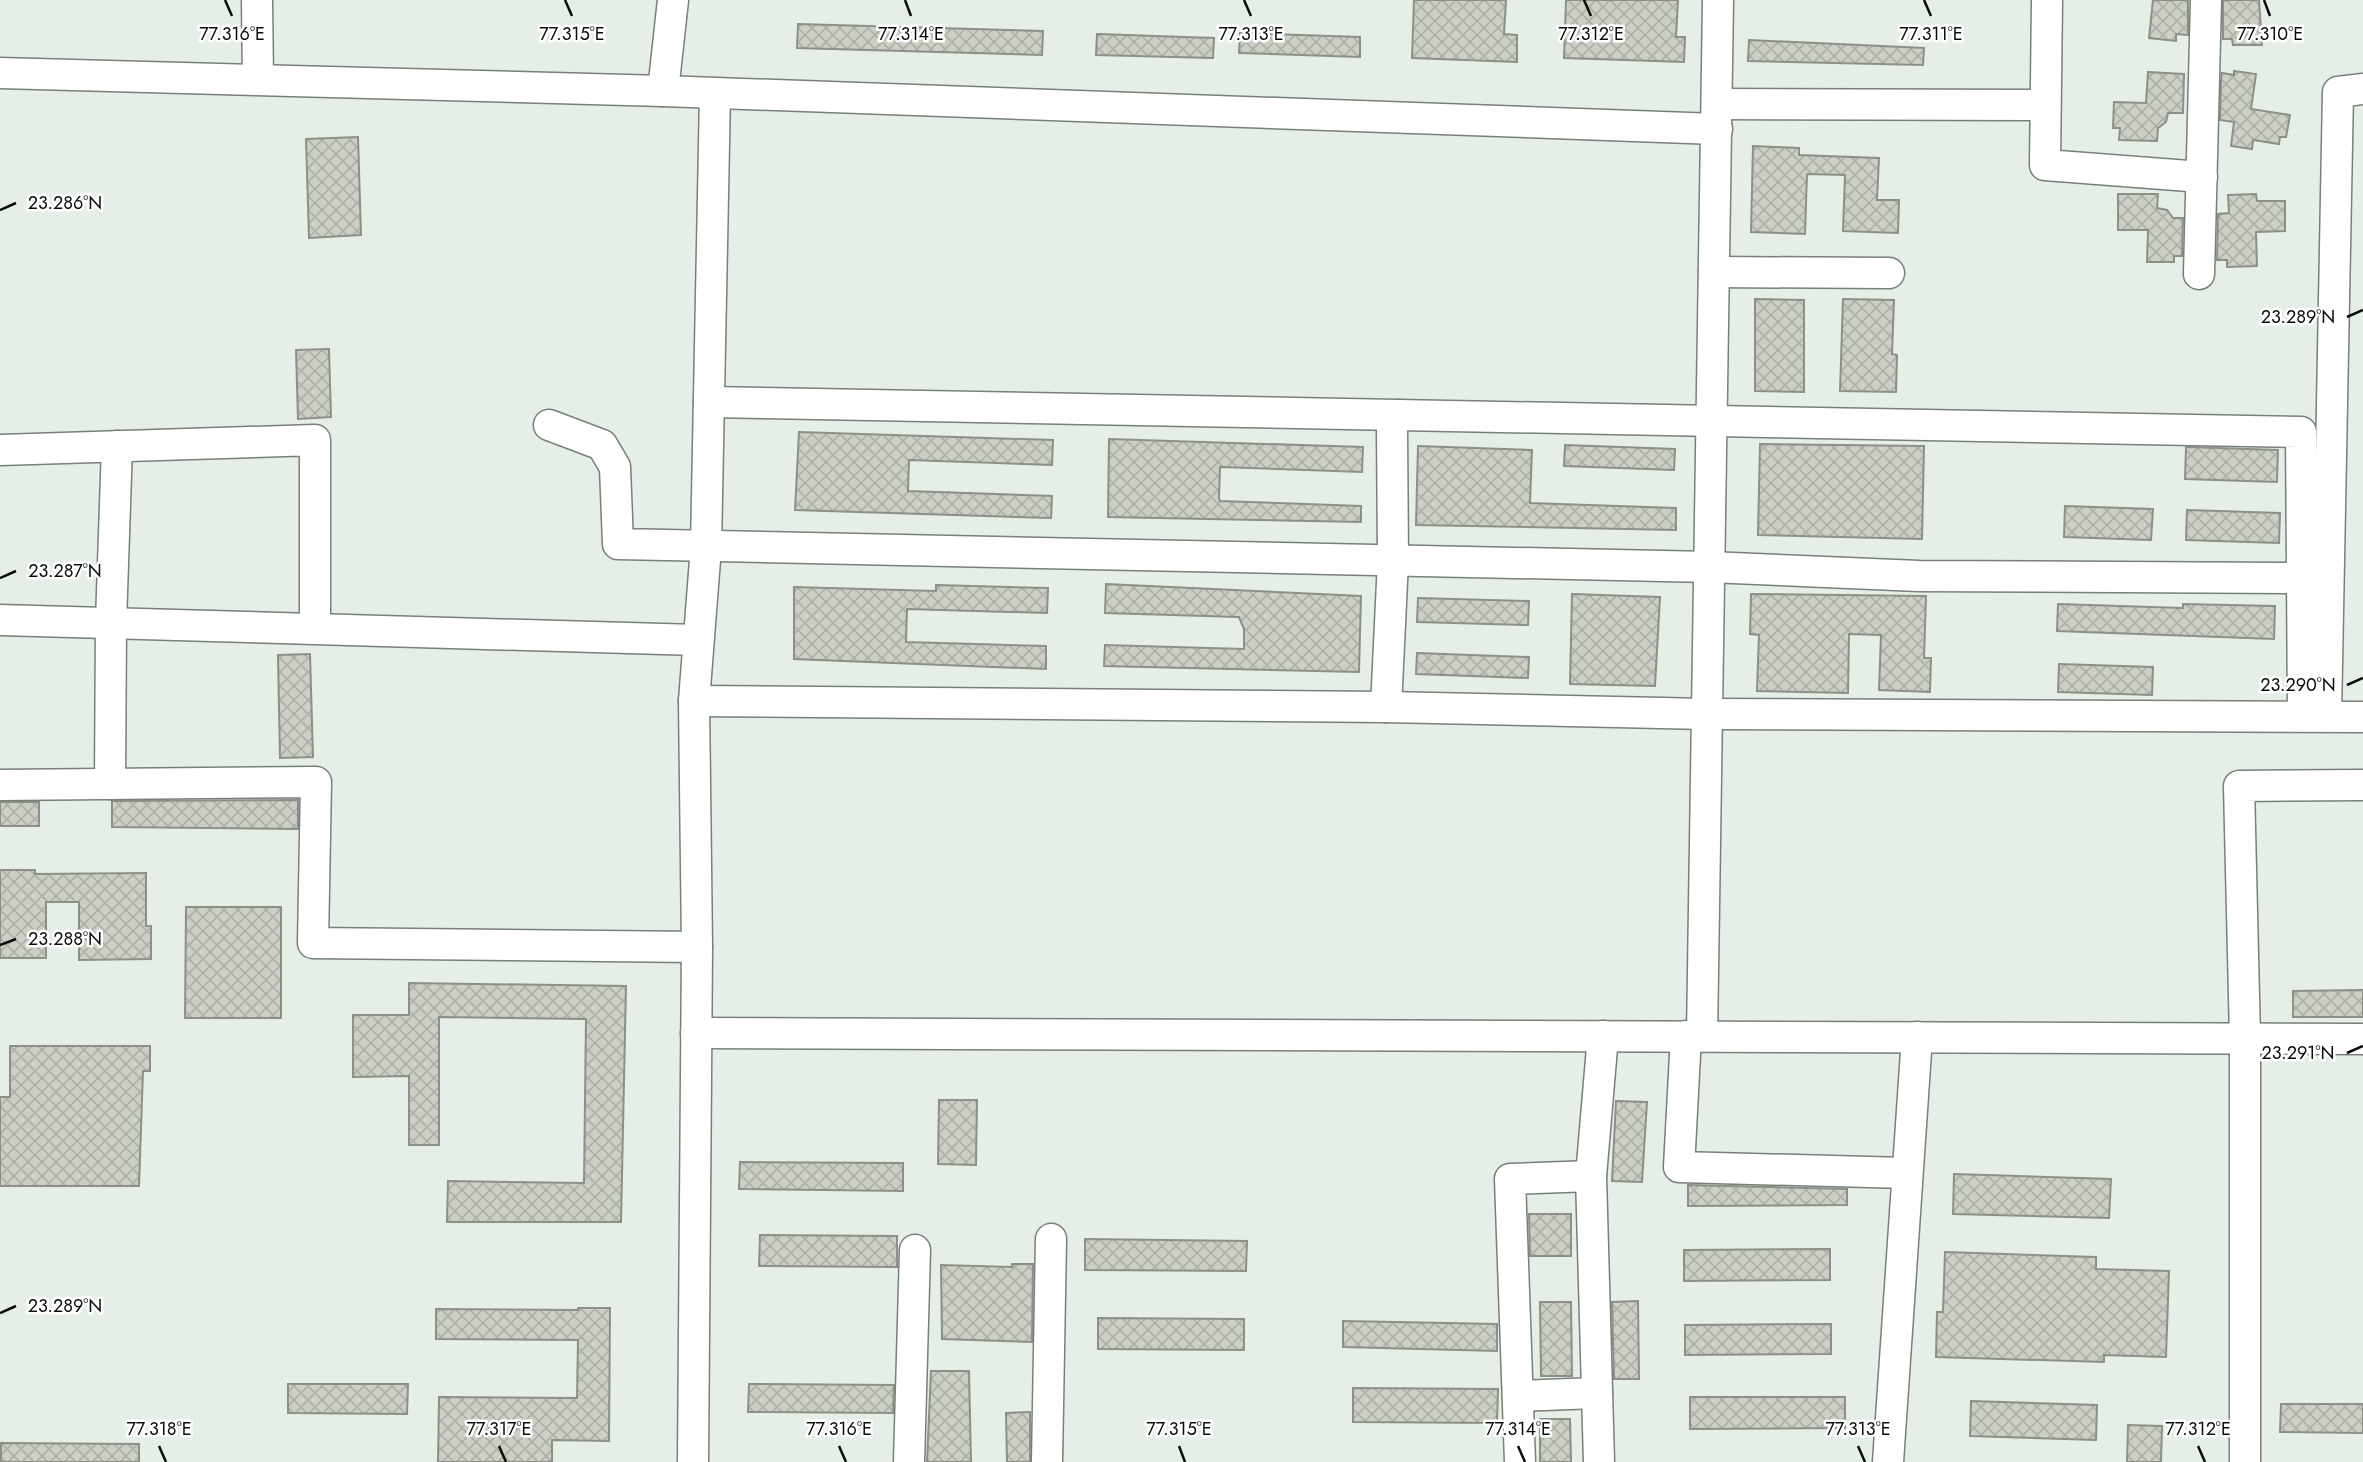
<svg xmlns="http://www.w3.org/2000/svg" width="2363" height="1462" viewBox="0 0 2363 1462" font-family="Jost,sans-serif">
  <defs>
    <pattern id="building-cross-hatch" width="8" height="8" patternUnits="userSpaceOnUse" patternTransform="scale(1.75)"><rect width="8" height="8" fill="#cbcfc4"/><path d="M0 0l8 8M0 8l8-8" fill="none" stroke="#adb1a7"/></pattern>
  </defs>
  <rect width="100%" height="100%" fill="#e5efe7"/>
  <!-- building -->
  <g fill="url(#building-cross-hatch)" stroke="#8c9087" stroke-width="2">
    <path d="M1414,0H1506L1504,34L1517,35V62L1412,58Z"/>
    <path d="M1566,0H1678L1676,37H1685L1684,62L1564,58Z"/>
    <path d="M2153,0H2188V35L2176,34V41L2149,38Z"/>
    <path d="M2223,0H2259L2262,45H2233L2232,39H2223Z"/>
    <path d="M798,24L1043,31L1042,55L797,48Z"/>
    <path d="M1240,33L1360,37V57L1239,53Z"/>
    <path d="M1097,34L1214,38L1213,58L1096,55Z"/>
    <path d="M1749,40L1924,48L1923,65L1748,61Z"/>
    <path d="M2234,71L2256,74L2251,109L2290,115L2286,137H2280L2279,144L2253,140L2252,149L2231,146L2234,122L2220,120L2221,80L2222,73L2234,75Z"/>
    <path d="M2148,72L2184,74L2183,113H2168L2166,122L2158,128L2157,141L2119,140L2120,128H2113L2114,102L2146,103Z"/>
    <path d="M358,137L361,235L309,238L306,139Z"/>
    <path d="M1753,146L1799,148V155L1879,158L1877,200H1899L1898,233L1843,231L1845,175L1807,174L1805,234L1751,232Z"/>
    <path d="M2118,194H2158L2157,208L2167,210L2173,218H2183L2182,256H2174V262H2147L2148,230H2118Z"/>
    <path d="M2256,194L2257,201H2285V231L2256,232L2257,266L2227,267V260H2217L2218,214L2229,213L2228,195Z"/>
    <path d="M1755,299L1804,300V392L1755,391Z"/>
    <path d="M1843,299L1894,300L1892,354L1897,355L1896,392L1840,391Z"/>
    <path d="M329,349L331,417L298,419L296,350Z"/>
    <path d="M799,432L1053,440L1052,465L909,460L908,491L1052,496L1051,518L795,510Z"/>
    <path d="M1109,439L1363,447L1362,472L1220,467L1219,498L1220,501L1361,506V522L1108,517Z"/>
    <path d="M1760,444L1924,446L1922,539L1758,535Z"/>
    <path d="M1565,445L1675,449L1674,470L1564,466Z"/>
    <path d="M1418,446L1532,450L1530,503L1676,508V530L1416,525Z"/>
    <path d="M2186,447L2278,450L2277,482L2185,479Z"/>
    <path d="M2065,506L2153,509L2151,540L2064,537Z"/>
    <path d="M2187,510L2280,513L2279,543L2186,540Z"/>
    <path d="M1106,584L1361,596L1359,672L1104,666L1105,645L1244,649V629L1239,617L1105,613Z"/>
    <path d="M936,585L1048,588L1047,613L907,609L906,642L1046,646V669L794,659V587L936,591Z"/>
    <path d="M1572,594L1660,597L1655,686L1570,684Z"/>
    <path d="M1751,594L1926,596L1924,658H1931L1930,692L1879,690L1881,635L1849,634L1848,693L1757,691L1759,635L1750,634Z"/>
    <path d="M1418,598L1529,601L1528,625L1417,622Z"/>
    <path d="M2058,604L2183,608V604L2275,606L2274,639L2057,631Z"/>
    <path d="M1417,653L1529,657L1528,678L1416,674Z"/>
    <path d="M310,654L313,757L280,758L278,655Z"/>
    <path d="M2059,664L2153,667L2152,695L2058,692Z"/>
    <path d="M298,800V829L112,827V801Z"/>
    <rect x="0" y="802" width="39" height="24"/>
    <path d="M0,870H35V874L146,873V926H151V959L79,960V902H46V958H0Z"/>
    <path d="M186,907H281V1018H185Z"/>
    <path d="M409,983L626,986L621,1222H447L448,1181L584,1183L586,1019L439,1017V1145H409V1076L353,1077V1015H409Z"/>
    <path d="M2363,990V1017H2293V991Z"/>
    <path d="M10,1046H150V1071H143L139,1186H0V1097H10Z"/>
    <path d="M939,1100H977L976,1165L938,1164Z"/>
    <path d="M1616,1101L1647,1102L1642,1182L1612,1181Z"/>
    <path d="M740,1162L903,1163V1191L739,1189Z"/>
    <path d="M1954,1174L2111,1179L2109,1218L1953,1214Z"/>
    <path d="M1688,1185L1847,1189V1205L1688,1206Z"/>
    <path d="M1529,1214H1571V1256H1530Z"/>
    <path d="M760,1235L897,1236V1267L759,1266Z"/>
    <path d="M1085,1239L1247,1241L1246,1271L1085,1270Z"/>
    <path d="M1830,1249V1280L1684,1281V1250Z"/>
    <path d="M1945,1252L2096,1257V1269L2169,1271L2166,1357L2104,1355V1362L1936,1357L1937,1312H1943Z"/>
    <path d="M1012,1264H1033L1032,1342L942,1339L941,1265L1012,1267Z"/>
    <path d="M1638,1301L1639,1379H1614L1612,1302Z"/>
    <path d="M1540,1302H1571L1572,1376H1541Z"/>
    <path d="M578,1308H610L609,1441L552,1440V1462H438L439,1397L577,1398L578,1340L436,1339V1309L578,1310Z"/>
    <path d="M1098,1318L1244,1319V1350L1098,1349Z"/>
    <path d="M1343,1321L1497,1324V1351L1343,1347Z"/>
    <path d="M1831,1324V1354L1685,1355V1325Z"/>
    <path d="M931,1371H969L971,1462H927Z"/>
    <path d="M288,1384H408L407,1414L288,1413Z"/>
    <path d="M749,1384L894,1385L893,1413L748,1412Z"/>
    <path d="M1353,1388L1498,1389L1497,1423L1353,1422Z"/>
    <path d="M1690,1397H1845V1428L1690,1429Z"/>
    <path d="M1971,1401L2097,1405L2096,1440L1970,1436Z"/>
    <path d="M2281,1404H2363V1433L2280,1432Z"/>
    <path d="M1030,1412V1462H1007L1006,1413Z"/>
    <path d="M1540,1419H1570L1571,1462H1540Z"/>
    <path d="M2128,1425L2162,1426L2161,1462H2127Z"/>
    <path d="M1,1443L139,1444V1462H1Z"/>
  </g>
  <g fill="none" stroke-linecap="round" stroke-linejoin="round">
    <defs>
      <g id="minor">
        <path d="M257,0L258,79"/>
        <path d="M2047,0L2045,165L2202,177"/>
        <path d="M0,73L663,91L1717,129"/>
        <path d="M663,91L673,0"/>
        <path d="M1717,104L2045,105"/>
        <path d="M1714,272L1889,273"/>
        <path d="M2199,274L2206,0"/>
        <path d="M709,402L2301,432L2303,716"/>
        <path d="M549,425L602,445L615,467L618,544L1709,567L1919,576L2300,578"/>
        <path d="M0,450L315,440V627"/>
        <path d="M0,620L697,640"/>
        <path d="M694,701L1386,707L1707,714L2363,717"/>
        <path d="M1386,707L1393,561L1392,428L1398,415"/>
        <path d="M2326,716L2338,92L2363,89"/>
        <path d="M110,784L111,622L117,446"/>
        <path d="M0,785L316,782L313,943L697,947"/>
        <path d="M696,1033L2363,1039"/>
        <path d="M1686,1036L1679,1167L1906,1173"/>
        <path d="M1702,1036L1718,0"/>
        <path d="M1518,1396L1597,1393"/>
        <path d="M693,1462L697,947L694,701L706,547L715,94"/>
        <path d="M909,1462L915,1250"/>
        <path d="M1047,1462L1051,1239"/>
        <path d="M1520,1462L1510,1179L1591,1176"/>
        <path d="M1599,1462L1591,1176L1603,1036"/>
        <path d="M1888,1462L1917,1037"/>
        <path d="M2245,1462V1038L2239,786L2363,785"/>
      </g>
    </defs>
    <!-- minor casing -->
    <use href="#minor" stroke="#778079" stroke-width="33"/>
    <!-- minor -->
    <use href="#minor" stroke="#fff" stroke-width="30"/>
  </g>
  <!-- ticks -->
  <path fill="none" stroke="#090c0a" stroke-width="2.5" d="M225,0L232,16M565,0L572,16M905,0L911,16M1244,0L1251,16M1584,0L1591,16M1924,0L1931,16M2264,0L2270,16M0,210L16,203M2347,317L2363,310M0,578L16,571M2347,685L2363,678M0,945L16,939M2347,1053L2363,1046M0,1313L16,1306M159,1446L166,1462M499,1446L506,1462M839,1446L846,1462M1179,1446L1185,1462M1518,1446L1525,1462M1858,1446L1865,1462M2198,1446L2205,1462"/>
  <g font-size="18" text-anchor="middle" fill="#090c0a" stroke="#fff" stroke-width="5" stroke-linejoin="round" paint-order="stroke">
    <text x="232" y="40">77.316°E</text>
    <text x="572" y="40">77.315°E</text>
    <text x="911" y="40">77.314°E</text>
    <text x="1251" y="40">77.313°E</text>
    <text x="1591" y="40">77.312°E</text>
    <text x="1931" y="40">77.311°E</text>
    <text x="2270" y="40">77.310°E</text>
    <text x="65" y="209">23.286°N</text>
    <text x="2298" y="323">23.289°N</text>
    <text x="65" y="577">23.287°N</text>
    <text x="2298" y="691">23.290°N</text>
    <text x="65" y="945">23.288°N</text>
    <text x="2298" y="1059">23.291°N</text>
    <text x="65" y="1312">23.289°N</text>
    <text x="159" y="1435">77.318°E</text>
    <text x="499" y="1435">77.317°E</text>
    <text x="839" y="1435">77.316°E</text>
    <text x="1179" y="1435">77.315°E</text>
    <text x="1518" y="1435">77.314°E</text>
    <text x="1858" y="1435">77.313°E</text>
    <text x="2198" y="1435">77.312°E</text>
  </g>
</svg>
